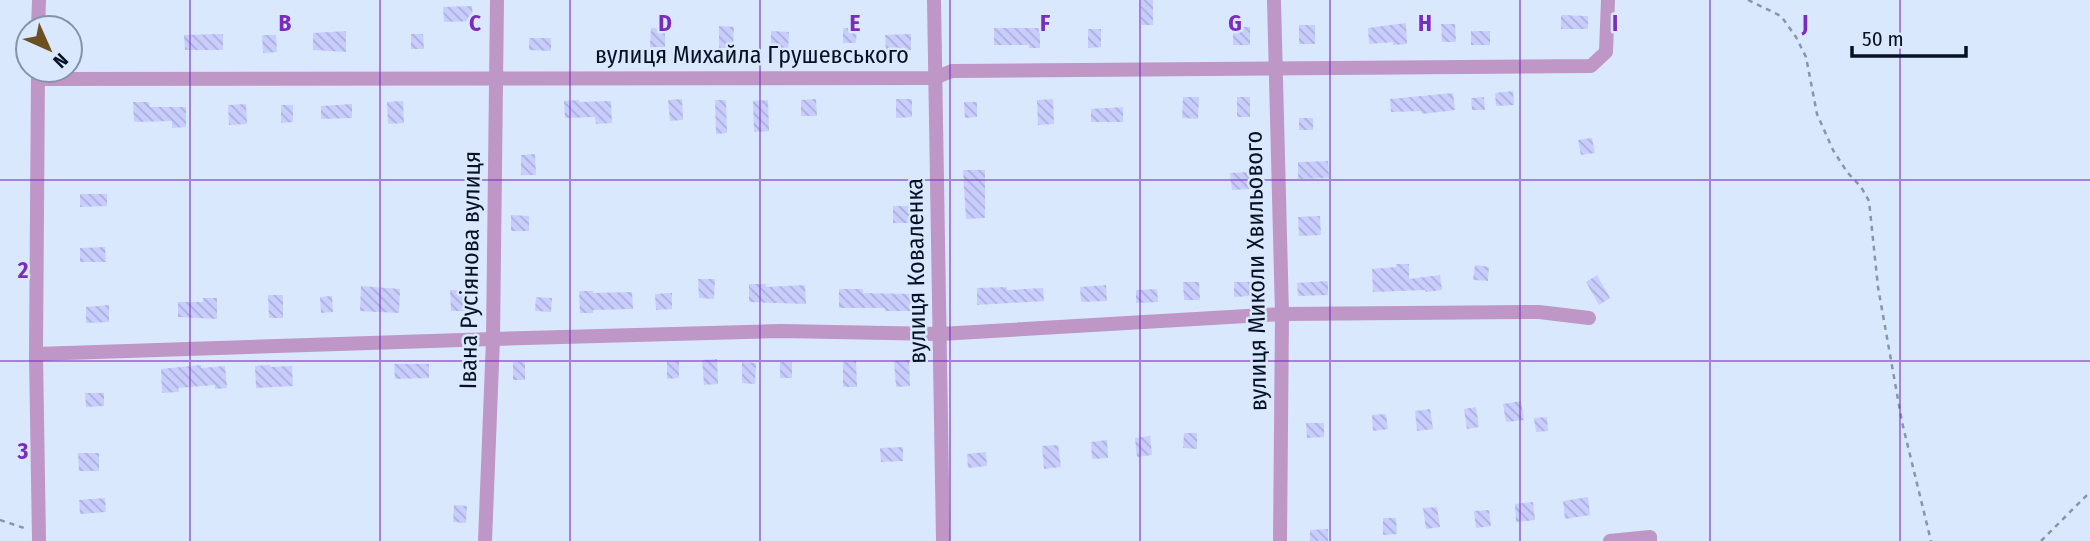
<svg xmlns="http://www.w3.org/2000/svg" width="2090" height="541" viewBox="0 0 2090 541" font-family="'Fira Sans Condensed',sans-serif">
  <defs>
    <pattern id="building-back-hatch" width="6" height="6" patternUnits="userSpaceOnUse" patternTransform="scale(1.75)"><rect width="6" height="6" fill="#c8cdfd"/><path d="M-1 5l2 2M0 0l6 6M5-1l2 2" fill="none" stroke="#aaafd9"/></pattern>
  </defs>
  <rect width="100%" height="100%" fill="#dae8fe"/>
  <!-- building -->
  <g fill="url(#building-back-hatch)">
    <rect x="1141" y="0" width="12" height="25"/>
    <path d="M472,6L473,21L444,22L443,7Z"/>
    <path d="M1561,15L1588,16V29H1561Z"/>
    <path d="M1406,23L1407,44L1393,45V42L1369,44L1368,28Z"/>
    <path d="M1441,24H1455L1456,42H1442Z"/>
    <rect x="1299" y="25" width="16" height="19"/>
    <path d="M719,26L734,27L733,48H719Z"/>
    <rect x="1233" y="27" width="17" height="18"/>
    <path d="M651,28L665,29V47H650Z"/>
    <path d="M843,28H857L856,43H843Z"/>
    <path d="M994,28H1040V48H1029V45H994Z"/>
    <path d="M1088,29H1101V47L1088,48Z"/>
    <path d="M346,31V52L313,50V33Z"/>
    <path d="M771,31L789,32L788,49L771,48Z"/>
    <rect x="1471" y="31" width="19" height="14"/>
    <path d="M223,34V50H185L184,35Z"/>
    <path d="M411,34H423L424,49H411Z"/>
    <path d="M911,34V50L886,51L885,35Z"/>
    <path d="M262,35H276L277,52L263,53Z"/>
    <path d="M529,38H551V51L529,50Z"/>
    <path d="M1513,91L1514,105L1496,106L1495,93Z"/>
    <path d="M1453,93L1455,110L1422,114L1421,111L1391,112L1390,99Z"/>
    <path d="M1183,97H1199L1198,119L1182,118Z"/>
    <rect x="1237" y="97" width="13" height="20"/>
    <path d="M1484,97L1485,110H1472L1471,98Z"/>
    <path d="M682,99L683,120L670,121L668,100Z"/>
    <path d="M816,99L817,116H801V100Z"/>
    <path d="M896,99H912V117L896,118Z"/>
    <path d="M1053,99L1054,124L1038,125L1037,100Z"/>
    <path d="M579,100V102L611,101L612,123L596,124L595,117L565,118L564,101Z"/>
    <path d="M715,100H726L727,133L716,134Z"/>
    <path d="M768,100L769,131L754,132L753,101Z"/>
    <path d="M403,101L404,123L388,124L387,102Z"/>
    <path d="M133,102H149L150,107H186V127L172,128V121L134,122Z"/>
    <path d="M964,102H977V117L965,118Z"/>
    <path d="M246,104L247,124L229,125L228,105Z"/>
    <path d="M352,104V118L321,119V106Z"/>
    <path d="M281,105H293V122L281,123Z"/>
    <path d="M1123,107V122H1091V109Z"/>
    <rect x="1299" y="118" width="14" height="12"/>
    <path d="M1592,138L1595,153L1581,155L1578,140Z"/>
    <path d="M535,154L536,175H521V155Z"/>
    <path d="M1328,161L1329,178L1298,179V162Z"/>
    <path d="M963,170H985V218L966,219Z"/>
    <path d="M1249,172L1250,189L1232,190L1230,173Z"/>
    <path d="M80,194H107V206L80,207Z"/>
    <rect x="893" y="206" width="17" height="17"/>
    <path d="M511,215L529,216V231H511Z"/>
    <path d="M1320,216L1321,235L1299,236L1298,217Z"/>
    <path d="M105,247L106,262H80V248Z"/>
    <path d="M1396,264H1409V279L1440,275L1442,290L1426,292L1425,290L1373,292L1372,269L1396,267Z"/>
    <path d="M1475,265L1489,267L1488,281L1473,280Z"/>
    <path d="M1597,275L1610,298L1599,305L1586,282Z"/>
    <path d="M698,279H715L714,299L699,298Z"/>
    <path d="M1328,281V295L1298,296L1297,283Z"/>
    <path d="M1183,282H1199L1200,300H1184Z"/>
    <path d="M1234,282H1251V296L1234,297Z"/>
    <path d="M749,284H766V287L805,285L806,304L749,302Z"/>
    <path d="M1106,285L1107,301L1081,302L1080,287Z"/>
    <path d="M361,286L400,289L399,313L360,311Z"/>
    <path d="M1007,287V290L1043,288L1044,301L977,305V288Z"/>
    <path d="M839,289H863V293L911,294V311H885V308H839Z"/>
    <path d="M1157,289L1158,302L1136,303V290Z"/>
    <path d="M450,290H468V311H451Z"/>
    <path d="M579,291H593V293L632,292L633,309L593,310V313H580Z"/>
    <path d="M672,293V309L656,310L655,294Z"/>
    <path d="M268,295H283V318H269Z"/>
    <path d="M332,296L333,312L321,313L320,297Z"/>
    <path d="M536,297L552,298L551,312L535,311Z"/>
    <path d="M203,298H217V319L178,317V302H203Z"/>
    <path d="M109,305V322L86,323V307Z"/>
    <path d="M717,359L718,384L704,385L702,360Z"/>
    <path d="M909,360L910,386L896,387L894,361Z"/>
    <path d="M667,361H679V378L667,379Z"/>
    <path d="M856,361L857,387H843V362Z"/>
    <rect x="513" y="362" width="12" height="18"/>
    <path d="M742,362L756,363L755,384L742,383Z"/>
    <rect x="780" y="362" width="12" height="16"/>
    <path d="M394,364H429V378L395,379Z"/>
    <path d="M201,365V368L225,366L227,388L215,389V385L178,388L179,392L162,393L161,369Z"/>
    <path d="M270,365V367L292,366L293,386L256,388L255,366Z"/>
    <path d="M85,393H104V406L86,407Z"/>
    <path d="M1521,401L1524,420L1506,422L1503,404Z"/>
    <path d="M1476,407L1479,427L1467,429L1464,409Z"/>
    <path d="M1430,409L1433,429L1417,431L1415,411Z"/>
    <path d="M1386,414L1388,429L1373,431L1372,415Z"/>
    <path d="M1547,417L1548,431L1536,432L1534,418Z"/>
    <path d="M1306,423H1324V437L1307,438Z"/>
    <path d="M1184,433H1197V449L1183,448Z"/>
    <path d="M1150,436L1152,455L1137,457L1135,438Z"/>
    <path d="M1107,440L1108,458L1092,459L1091,442Z"/>
    <path d="M1058,445L1061,467L1044,469L1042,446Z"/>
    <path d="M903,447V461L881,462L880,448Z"/>
    <path d="M986,452L987,466L968,468L967,454Z"/>
    <path d="M78,453H99V471H79Z"/>
    <path d="M1588,497L1590,515L1565,519L1563,501Z"/>
    <path d="M105,498L106,512L80,514L79,500Z"/>
    <path d="M1533,502L1535,520L1516,522L1515,504Z"/>
    <path d="M454,505L467,506L466,523L453,522Z"/>
    <path d="M1437,507L1440,527L1426,529L1423,508Z"/>
    <path d="M1489,510L1491,526L1476,528L1474,511Z"/>
    <path d="M1383,518H1396L1397,534L1383,535Z"/>
    <path d="M1328,529V541H1310V530Z"/>
  </g>
  <g fill="none" stroke-linecap="round" stroke-linejoin="round">
    <!-- path -->
    <g stroke="#8895aa" stroke-width="2.5" stroke-dasharray="5 5" stroke-linecap="butt">
      <path d="M1748,0L1781,16L1796,37L1806,57L1817,114L1833,150L1847,172L1861,187L1869,201L1878,287L1902,422L1931,541"/>
      <path d="M0,520L24,528"/>
      <path d="M2041,541L2090,492"/>
    </g>
    <!-- minor -->
    <g stroke="#be97c6" stroke-width="14">
      <path d="M934,0L943,541"/>
      <path d="M1274,0L1282,314L1280,541"/>
      <path d="M38,28L39,0"/>
      <path d="M38,71L36,354L39,541"/>
      <path d="M38,79L934,78L952,71L1591,66L1606,52L1608,0"/>
      <path d="M36,354L493,339L781,331L940,334L1282,314L1539,312L1589,318"/>
      <path d="M485,541L493,339L497,0"/>
      <path d="M1610,541L1650,537V541"/>
    </g>
  </g>
  <!-- grid -->
  <path fill="none" stroke="#7b2cbf" stroke-width="2" stroke-opacity="0.55" d="M190,0V541M380,0V541M570,0V541M760,0V541M950,0V541M1140,0V541M1330,0V541M1520,0V541M1710,0V541M1900,0V541M0,180H2090M0,361H2090"/>
  <g text-anchor="middle" stroke-width="5" stroke-linejoin="round" paint-order="stroke">
    <!-- street labels -->
    <g font-size="24" fill="#061124" stroke="#dae8fe">
      <text x="752" y="63">вулиця Михайла Грушевського</text>
      <text transform="translate(470 270) rotate(-89)" y="8">Івана Русіянова вулиця</text>
      <text transform="translate(916 271) rotate(-91)" y="8">вулиця Коваленка</text>
      <text transform="translate(1256 271) rotate(-91)" y="8">вулиця Миколи Хвильового</text>
    </g>
  </g>
  <g font-size="23" text-anchor="middle" font-weight="bold" fill="#7b2cbf" stroke="#dae8fe" stroke-width="5" stroke-linejoin="round" paint-order="stroke">
    <text x="285" y="31">B</text>
    <text x="475" y="31">C</text>
    <text x="665" y="31">D</text>
    <text x="855" y="31">E</text>
    <text x="1045" y="31">F</text>
    <text x="1235" y="31">G</text>
    <text x="1425" y="31">H</text>
    <text x="1615" y="31">I</text>
    <text x="1805" y="31">J</text>
    <text x="23" y="278">2</text>
    <text x="23" y="459">3</text>
  </g>
  <!-- north arrow -->
  <g transform="translate(49 49) rotate(135)"><circle r="33" fill="#dae8fe" stroke="#8592a7" stroke-width="2"/>
  <path d="M0-5L12 26L0 18L-12 26Z" fill="#6b5122"/>
  <text y="-10" font-size="19" font-weight="bold" text-anchor="middle" fill="#061124">N</text>
  </g>
  <!-- scale -->
  <path d="M1852 46v10h114v-10" fill="none" stroke="#061124" stroke-width="3.5"/>
  <text x="1862" y="46" font-size="21" fill="#061124" stroke="#dae8fe" stroke-width="5" paint-order="stroke">50 m</text>
</svg>
